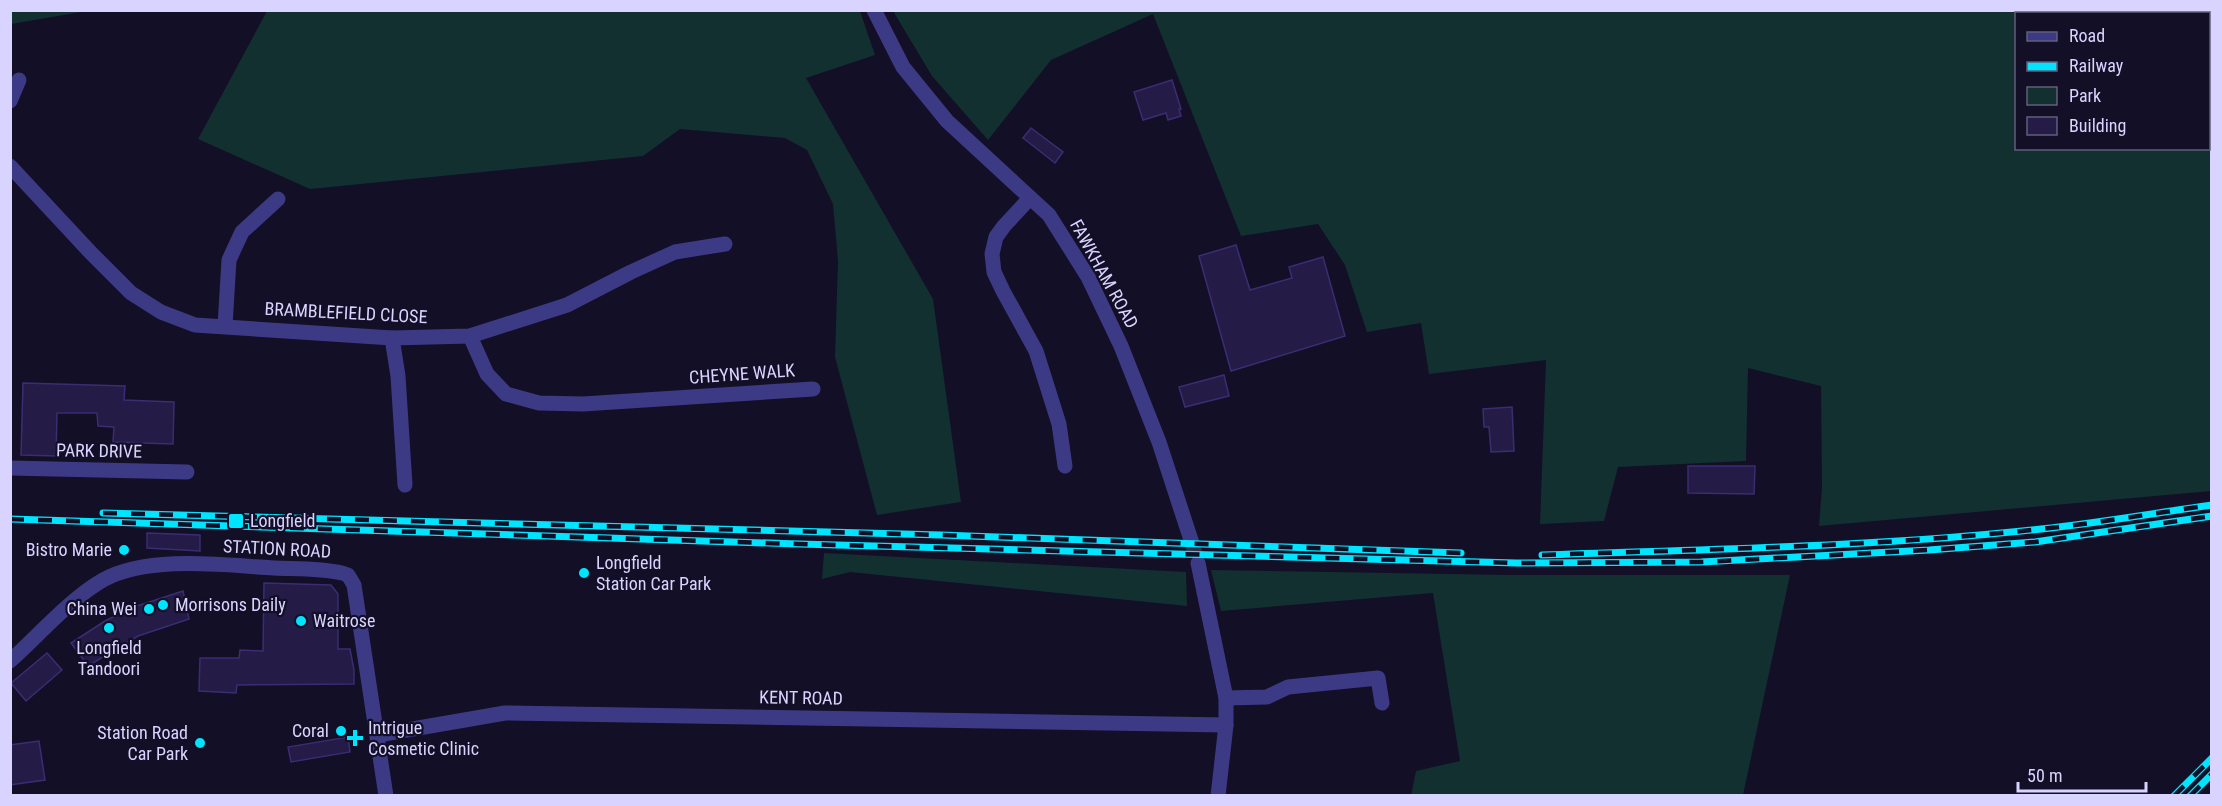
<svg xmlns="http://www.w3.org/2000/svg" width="2222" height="806" viewBox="0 0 2222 806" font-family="'Roboto Condensed',sans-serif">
  <rect width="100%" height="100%" fill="#130f26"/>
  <!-- green -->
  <g fill="#12302f" fill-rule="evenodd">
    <path d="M11,10H87V11L11,24Z"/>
    <path d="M267,11H860L875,55L806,78L933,299L961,502L877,515L835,357L838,261L833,204L807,150L785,138L680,129L643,156L310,189L198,139Z"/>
    <path d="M893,11H2211V491L1819,526L1822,487L1821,386L1748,368L1746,461L1618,467L1604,521L1540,524L1546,360L1429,374L1421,323L1367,332L1345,265L1318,224L1241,236L1153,14L1051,60L988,140L932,76ZM2016,14H2208V148H2016Z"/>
    <path d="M824,553L1186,572L1187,606L850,572L822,579Z"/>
    <path d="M1211,570L1510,575H1790L1743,795L1411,796L1416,771L1460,761L1433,593L1221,611Z"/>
  </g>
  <!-- building -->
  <g fill="#241b47" stroke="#3b2d73" stroke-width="1.5">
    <path d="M1172,80L1181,109H1179L1181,116L1168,120L1166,113L1143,120L1134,92Z"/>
    <path d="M1031,128L1063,152L1055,163L1023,138Z"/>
    <path d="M1236,245L1250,290L1292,278L1289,267L1323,257L1345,336L1231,371L1199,256Z"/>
    <path d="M1224,375L1229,396L1185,407L1179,387Z"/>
    <path d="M23,383L125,386L124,400L174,402L173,444L113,442L114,427L98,426L97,413H57L56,456L21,455Z"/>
    <path d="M1512,407L1514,451L1491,452L1489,427H1484L1483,409Z"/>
    <path d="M1688,466H1755L1754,494L1688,493Z"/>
    <path d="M147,533L200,535V551L147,548Z"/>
    <path d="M264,583L331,585L338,594V649H350L354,670V684L237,685L236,693L199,691L200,658H239L240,650L263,651Z"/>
    <path d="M183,591L189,619L138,636L88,666L71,643L105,621L131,608Z"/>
    <path d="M47,653L62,670L26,701L11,683Z"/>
    <path d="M348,737L350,752L291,762L288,747Z"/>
    <path d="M39,741L45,780L10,785V745Z"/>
  </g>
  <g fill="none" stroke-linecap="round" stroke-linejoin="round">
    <!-- tertiary-tunnel -->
    <path stroke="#312d47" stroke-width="15" stroke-dasharray="15 8" stroke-linecap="butt" d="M1191,540L1198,563"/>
    <!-- minor -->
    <g stroke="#3d3a85" stroke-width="15">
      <path d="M10,101L19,80"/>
      <path d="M10,166L92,254L131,293L161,312L195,325L392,338L470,336L567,305L631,272L675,252L725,244"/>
      <path d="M1030,198L1004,226L996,237L992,254L994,272L1003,291L1036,351L1059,424L1065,466"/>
      <path d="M225,326L229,260L242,232L278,199"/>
      <path d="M470,336L487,374L506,394L539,403L583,404L813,389"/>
      <path d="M392,338L398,376L405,485"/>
      <path d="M10,468L187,472"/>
      <path d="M10,661C39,635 70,599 103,580C149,555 223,565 274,568C296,569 320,568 342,573L348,575L354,585L386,796"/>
      <path d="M1226,698L1267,697L1288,687L1378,678L1382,703"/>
      <path d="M378,735L505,713L1226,725"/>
    </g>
    <!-- tertiary -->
    <g stroke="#3d3a85" stroke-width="15">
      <path d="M874,10L903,67L947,121L1049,215L1088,277L1121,346L1159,442L1191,540"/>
      <path d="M1198,563L1226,698V725L1218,796"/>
    </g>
    <defs>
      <g id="rail">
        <path d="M103,513L941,535L1461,553"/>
        <path d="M10,519L799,544L1517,563L1701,562L1929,550L2035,542L2212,516"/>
        <path d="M1542,555C1708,549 1875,547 2041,529C2098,523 2155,513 2212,505"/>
        <path d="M2174,796L2212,758"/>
        <path d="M2190,796L2212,774"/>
      </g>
    </defs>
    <!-- rail casing -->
    <use href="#rail" stroke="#00e5ff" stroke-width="7"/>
    <!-- rail -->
    <use href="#rail" stroke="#130f26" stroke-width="4.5" stroke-dasharray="14" stroke-linecap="butt"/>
  </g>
  <!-- markers -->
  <g fill="#00e5ff" stroke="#130f26" stroke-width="2">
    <rect x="228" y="513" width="16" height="16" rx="3"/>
    <circle cx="124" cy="550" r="6"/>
    <circle cx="584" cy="573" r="6"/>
    <circle cx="163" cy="605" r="6"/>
    <circle cx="149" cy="609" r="6"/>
    <circle cx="301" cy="621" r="6"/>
    <circle cx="109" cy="628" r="6"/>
    <circle cx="341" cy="731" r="6"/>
    <path d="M352 729h6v6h6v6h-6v6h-6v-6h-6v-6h6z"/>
    <circle cx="200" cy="743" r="6"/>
  </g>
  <g text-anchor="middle" stroke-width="4.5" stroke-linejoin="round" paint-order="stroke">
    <!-- street labels -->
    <g font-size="18" fill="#d9d4ff" stroke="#130f26">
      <text transform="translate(1104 274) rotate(61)" y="6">FAWKHAM ROAD</text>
      <text transform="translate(346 313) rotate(3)" y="6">BRAMBLEFIELD CLOSE</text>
      <text transform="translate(742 374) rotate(-4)" y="6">CHEYNE WALK</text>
      <text transform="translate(99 451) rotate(1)" y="6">PARK DRIVE</text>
      <text transform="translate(277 549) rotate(3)" y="6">STATION ROAD</text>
      <text transform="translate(801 698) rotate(1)" y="6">KENT ROAD</text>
    </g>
    <!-- poi labels -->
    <g font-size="18" fill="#d9d4ff" stroke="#130f26" text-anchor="start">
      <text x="250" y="527">Longfield</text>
      <text x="112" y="556" text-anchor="end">Bistro Marie</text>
      <text x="596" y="569">Longfield<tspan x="596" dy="21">Station Car Park</tspan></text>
      <text x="175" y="611">Morrisons Daily</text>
      <text x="137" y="615" text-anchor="end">China Wei</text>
      <text x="313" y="627">Waitrose</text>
      <text x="109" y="654" text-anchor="middle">Longfield<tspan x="109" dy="21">Tandoori</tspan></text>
      <text x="368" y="734">Intrigue<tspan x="368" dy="21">Cosmetic Clinic</tspan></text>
      <text x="329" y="737" text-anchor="end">Coral</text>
      <text x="188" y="739" text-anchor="end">Station Road<tspan x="188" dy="21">Car Park</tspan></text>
    </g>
  </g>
  <!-- border -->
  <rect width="2222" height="806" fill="none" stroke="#d9d4ff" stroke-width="24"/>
  <!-- legend -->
  <rect x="2015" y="12" width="195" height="138" fill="#130f26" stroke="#625e7d" stroke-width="1.5"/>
  <rect x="2027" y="32" width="30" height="9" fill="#3d3a85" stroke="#625e7d" stroke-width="1.5"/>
  <text x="2069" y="42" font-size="18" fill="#d9d4ff">Road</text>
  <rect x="2027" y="62" width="30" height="9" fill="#00e5ff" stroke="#625e7d" stroke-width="1.5"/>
  <text x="2069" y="72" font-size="18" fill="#d9d4ff">Railway</text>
  <rect x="2027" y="87" width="30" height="18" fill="#12302f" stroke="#625e7d" stroke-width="1.5"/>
  <text x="2069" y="102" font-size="18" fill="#d9d4ff">Park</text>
  <rect x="2027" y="117" width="30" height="18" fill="#241b47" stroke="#625e7d" stroke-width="1.5"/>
  <text x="2069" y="132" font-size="18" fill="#d9d4ff">Building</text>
  <!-- scale -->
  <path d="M2018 782v9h128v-9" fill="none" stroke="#d9d4ff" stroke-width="3"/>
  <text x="2027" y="782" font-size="18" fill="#d9d4ff" stroke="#130f26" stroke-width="4.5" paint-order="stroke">50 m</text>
</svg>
